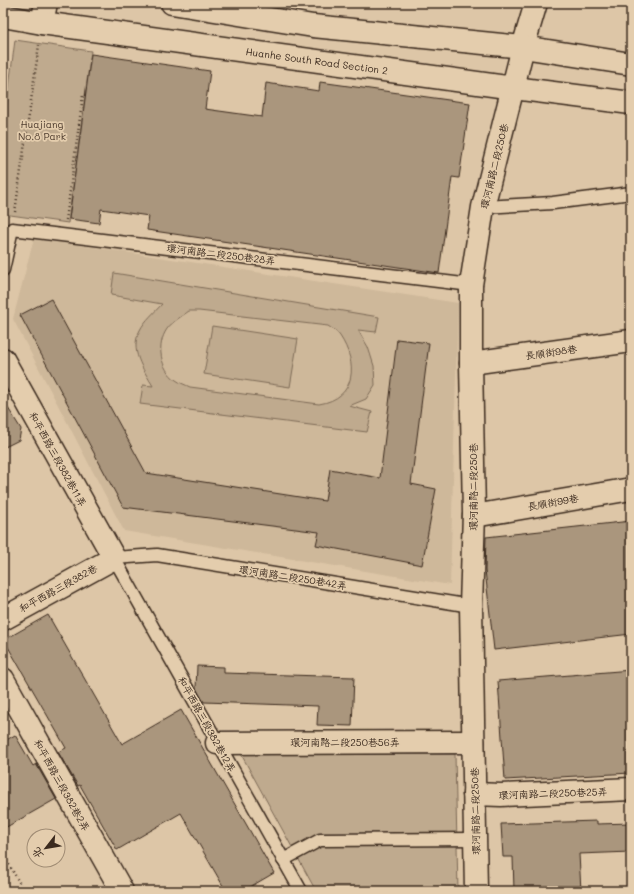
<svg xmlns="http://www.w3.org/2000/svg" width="634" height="894" viewBox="0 0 634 894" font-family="Mali,'LXGW WenKai TC',sans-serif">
  <rect width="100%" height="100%" fill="#ddc6a7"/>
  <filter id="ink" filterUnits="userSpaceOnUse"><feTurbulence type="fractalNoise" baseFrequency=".025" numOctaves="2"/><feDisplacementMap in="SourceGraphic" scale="8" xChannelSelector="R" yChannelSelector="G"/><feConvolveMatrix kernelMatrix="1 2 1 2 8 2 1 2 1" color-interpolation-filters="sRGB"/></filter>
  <g filter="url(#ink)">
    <!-- built -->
    <path fill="#ceb89a" d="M34,238L458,303L450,585L124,531L13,319Z"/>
    <!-- green -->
    <g fill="#bfaa8e" stroke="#7d6a56" fill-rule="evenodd">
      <path d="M273,3H306L305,7L314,8Z"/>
      <path d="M15,40L91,51L68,223L3,214V133Z"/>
      <path d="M114,273L379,317L376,332L358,330L368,347L374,366L375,385L366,399L349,406L372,412L367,432L140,404L143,385L153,386C143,369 129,350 140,330C145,320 155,312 162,304L111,295ZM189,311H199L328,326C332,329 337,331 340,336C358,363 357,398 319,404L190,387C186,385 180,383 176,380C160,369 156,345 167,329C172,322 182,316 189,311Z"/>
      <path d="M212,326L298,339L290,387L204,374Z"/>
      <path d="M241,754H455L458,891H316Z"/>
    </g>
    <!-- building -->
    <g fill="#aa967d" stroke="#3b2a1e">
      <path d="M91,54L210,71L205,109L262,117L266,83L319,91L320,82L470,103L459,178L452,177L439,273L147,230L149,216L101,209L99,223L69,219Z"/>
      <path d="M51,299L146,473L325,501L330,469L380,478L397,339L429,343L411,484L436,489L422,565L316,545L319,532L123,507L20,315Z"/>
      <path d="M3,400L21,429L19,440L3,448Z"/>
      <path d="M631,521V634L494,650L485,570L486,537Z"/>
      <path d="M48,615L122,744L181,710L274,873L243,891H226L181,813L117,850L80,785L78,786L58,752L66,748L4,640Z"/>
      <path d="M197,666L224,667V673L354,677L352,726L317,725L318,706L204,702L196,688Z"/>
      <path d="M631,670V773L505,780L498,681Z"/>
      <path d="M15,735L33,766L36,764L56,799L3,829V742Z"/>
      <path d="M597,821V824L631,823V852L579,854L581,891H514L513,857H503L501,824Z"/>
    </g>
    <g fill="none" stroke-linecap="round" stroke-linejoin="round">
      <defs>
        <g id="service">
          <path d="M483,207L553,203L631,193"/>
          <path d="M3,270L12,229L471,285"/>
          <path d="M283,860L320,840L475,839"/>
          <path d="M301,891L114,558L157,555L471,606"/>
        </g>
        <g id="minor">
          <path d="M42,23L46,3"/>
          <path d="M3,359L114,558L3,619"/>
          <path d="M471,363L631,341"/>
          <path d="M474,516L631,489"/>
          <path d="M3,679L122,891"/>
          <path d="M217,743L473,742"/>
          <path d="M474,794L501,795L631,789"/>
          <path d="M476,891L471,606L474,513L471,363V285L483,207L523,47L536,3"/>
        </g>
        <g id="tertiary">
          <path d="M172,3L313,26L523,47L631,64"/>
          <path id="s1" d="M3,16L42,23L514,88L631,103"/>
        </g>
      </defs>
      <!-- service casing -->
      <use href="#service" stroke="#3b2a1e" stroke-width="15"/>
      <!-- minor casing -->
      <use href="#minor" stroke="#3b2a1e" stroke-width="25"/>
      <!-- tertiary casing -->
      <use href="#tertiary" stroke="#3b2a1e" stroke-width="25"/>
      <!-- path -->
      <g stroke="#3b2a1e" stroke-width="2.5" stroke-dasharray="1 3" stroke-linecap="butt">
        <path d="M15,212L39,45"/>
        <path d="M66,220L83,95"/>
        <path d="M3,854L24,891"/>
      </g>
      <!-- service -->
      <use href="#service" stroke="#e4cdad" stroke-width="12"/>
      <!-- minor -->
      <use href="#minor" stroke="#e4cdad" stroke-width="22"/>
      <!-- tertiary -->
      <use href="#tertiary" stroke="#e4cdad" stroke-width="22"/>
    </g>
  </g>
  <g text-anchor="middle" stroke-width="3.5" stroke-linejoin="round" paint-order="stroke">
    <!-- street labels -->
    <g font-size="10" fill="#3b2a1e" stroke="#e4cdad">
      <text dy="4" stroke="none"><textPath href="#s1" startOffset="317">Huanhe South Road Section 2</textPath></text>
      <text transform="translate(494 166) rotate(-76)" y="4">環河南路二段250巷</text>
      <text transform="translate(221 254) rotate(7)" y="4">環河南路二段250巷28弄</text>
      <text transform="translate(551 352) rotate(-8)" y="4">長順街98巷</text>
      <text transform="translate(58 459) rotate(61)" y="4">和平西路三段382巷11弄</text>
      <text transform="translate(473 487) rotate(-90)" y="4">環河南路二段250巷</text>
      <text transform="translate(553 502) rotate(-10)" y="4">長順街99巷</text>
      <text transform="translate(293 577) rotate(9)" y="4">環河南路二段250巷42弄</text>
      <text transform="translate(58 588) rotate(-29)" y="4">和平西路三段382巷</text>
      <text transform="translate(207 724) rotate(61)" y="4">和平西路三段382巷12弄</text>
      <text x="345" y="746">環河南路二段250巷56弄</text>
      <text transform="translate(62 785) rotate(61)" y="4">和平西路三段382巷2弄</text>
      <text transform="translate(553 793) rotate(-2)" y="4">環河南路二段250巷25弄</text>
      <text transform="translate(475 811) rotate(-91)" y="4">環河南路二段250巷</text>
    </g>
    <!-- park labels -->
    <g font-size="10" fill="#4f3d2f" stroke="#e4cdad">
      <text x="42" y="128">Huajiang<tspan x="42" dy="12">No.8 Park</tspan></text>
    </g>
  </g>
  <!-- margin -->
  <rect width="634" height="894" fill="none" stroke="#e4cdad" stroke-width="16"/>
  <rect x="8" y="8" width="618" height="878" fill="none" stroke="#3b2a1e" stroke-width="1.5" filter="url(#ink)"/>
  <!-- north arrow -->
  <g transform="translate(46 848) rotate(239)"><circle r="19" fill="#e4cdad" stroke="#a08c74"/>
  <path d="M0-3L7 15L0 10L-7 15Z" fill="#3b2a1e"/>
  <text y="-6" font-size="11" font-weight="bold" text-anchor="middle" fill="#3b2a1e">北</text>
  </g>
</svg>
